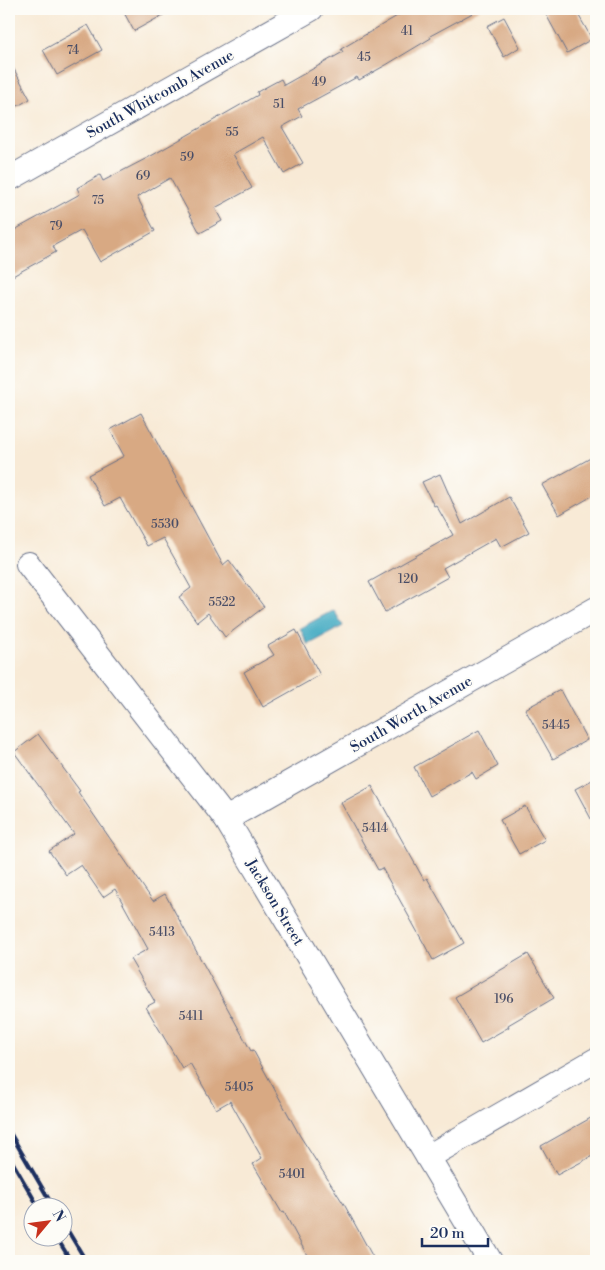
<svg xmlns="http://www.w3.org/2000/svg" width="605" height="1270" viewBox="0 0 605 1270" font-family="'Libre Bodoni',serif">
  <rect width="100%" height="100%" fill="#fdfcf7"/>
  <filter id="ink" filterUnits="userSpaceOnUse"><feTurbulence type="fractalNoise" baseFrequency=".02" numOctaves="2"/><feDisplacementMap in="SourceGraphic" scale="10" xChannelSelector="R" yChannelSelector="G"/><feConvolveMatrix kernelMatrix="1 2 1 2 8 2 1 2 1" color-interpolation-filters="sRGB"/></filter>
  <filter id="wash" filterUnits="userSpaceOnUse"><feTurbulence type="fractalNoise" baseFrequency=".0096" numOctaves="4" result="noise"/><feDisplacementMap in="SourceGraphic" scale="20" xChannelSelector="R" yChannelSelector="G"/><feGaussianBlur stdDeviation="1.12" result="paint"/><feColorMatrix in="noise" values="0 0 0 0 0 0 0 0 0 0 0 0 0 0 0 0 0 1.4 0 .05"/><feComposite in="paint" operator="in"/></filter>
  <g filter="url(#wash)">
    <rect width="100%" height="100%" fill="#f8ead6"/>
    <!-- water -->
    <path fill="#42aac2" stroke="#2e6c90" d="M334,610L343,626L308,645L300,628Z"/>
    <g id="blocks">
      <!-- building -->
      <g fill="#d8a983">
        <path d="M122,9H174L134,31Z"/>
        <path d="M409,9H480L430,36L431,38L386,65L359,80L357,77L298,109L302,116L282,127L303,163L284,174L263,137L233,154L252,188L215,208L222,221L200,233L170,178L137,197L155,231L100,262L82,230L53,246L56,252L9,278V233L80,194L77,188L100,175L103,181L151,156L258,95L257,92L281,79L284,85L343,52L341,49Z"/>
        <path d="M543,9H575L592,39L567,53Z"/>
        <path d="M504,17L520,47L504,57L487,26Z"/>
        <path d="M88,25L102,50L57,75L43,50Z"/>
        <path d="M9,60L30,99L9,111Z"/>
        <path d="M141,413L223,565L229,560L264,607L225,637L208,613L197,622L179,597L191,588L163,538L147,546L120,498L105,506L88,475L124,456L110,430Z"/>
        <path d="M596,455V494L559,515L542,485Z"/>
        <path d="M440,474L462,524L509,497L529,532L501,547L496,538L443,568L448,577L385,612L369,582L453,535L436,505L434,506L422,482Z"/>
        <path d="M296,630L320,675L263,707L244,672L274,655L268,646Z"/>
        <path d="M560,690L587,740L553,759L525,709Z"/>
        <path d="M479,730L498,766L476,779L472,772L429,796L414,767Z"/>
        <path d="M38,734L80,791L78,792L153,901L165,894L251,1051L253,1050L300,1136L345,1206L375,1261H310L284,1212L282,1213L253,1164L262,1158L230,1101L216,1109L190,1063L182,1068L146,1007L155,1002L130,959L148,949L115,889L103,897L81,865L66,875L49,851L74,834L14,752Z"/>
        <path d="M596,778V828L575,789Z"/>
        <path d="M372,786L424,880L427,878L464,943L433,960L382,868L378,870L341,803Z"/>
        <path d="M525,806L545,840L519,854L500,820Z"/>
        <path d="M528,954L554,998L508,1025L509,1027L481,1043L455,997Z"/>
        <path d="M596,1115V1154L557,1175L541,1146Z"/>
      </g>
    </g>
  </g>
  <g filter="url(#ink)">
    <use href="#blocks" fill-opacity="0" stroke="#687088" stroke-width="1"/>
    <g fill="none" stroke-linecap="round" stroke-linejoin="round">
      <defs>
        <g id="minor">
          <path d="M9,179L311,9"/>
          <path d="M28,564L226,819L490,1261"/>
          <path d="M226,819L596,609"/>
          <path d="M428,1157L596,1060"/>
        </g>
      </defs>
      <!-- minor casing -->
      <use href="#minor" stroke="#687088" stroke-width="26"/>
      <!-- minor -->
      <use href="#minor" stroke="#fff" stroke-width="24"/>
      <!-- rail -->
      <g stroke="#1b2f5e" stroke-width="4">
        <path d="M9,1131L54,1208"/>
        <path d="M9,1156L39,1208"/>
        <path d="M62,1221L86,1261"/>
        <path d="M57,1238L71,1261"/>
      </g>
    </g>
  </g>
  <g text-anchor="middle" stroke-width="4" stroke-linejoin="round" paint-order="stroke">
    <!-- number labels -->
    <g font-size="12" fill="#4a4e67">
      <text x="407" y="35">41</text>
      <text x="73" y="54">74</text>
      <text x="364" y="61">45</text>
      <text x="319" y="86">49</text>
      <text x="279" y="108">51</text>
      <text x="232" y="136">55</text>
      <text x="187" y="161">59</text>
      <text x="143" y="180">69</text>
      <text x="98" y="204">75</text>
      <text x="56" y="230">79</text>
      <text x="165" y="528">5530</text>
      <text x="408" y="583">120</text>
      <text x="222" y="606">5522</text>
      <text x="556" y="729">5445</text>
      <text x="375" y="832">5414</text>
      <text x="162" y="936">5413</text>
      <text x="504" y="1003">196</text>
      <text x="191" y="1020">5411</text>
      <text x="239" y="1091">5405</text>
      <text x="292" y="1178">5401</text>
    </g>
    <!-- street labels -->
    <g font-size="15" fill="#1b2f5e" stroke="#fdfcf7">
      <text transform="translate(160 94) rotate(-29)" y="5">South Whitcomb Avenue</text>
      <text transform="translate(411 714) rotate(-30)" y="5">South Worth Avenue</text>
      <text transform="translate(275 902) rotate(59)" y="5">Jackson Street</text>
    </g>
  </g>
  <!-- margin -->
  <rect width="605" height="1270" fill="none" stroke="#fdfcf7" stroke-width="30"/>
  <!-- north arrow -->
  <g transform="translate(48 1222) rotate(61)"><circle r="24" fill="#fdfcf7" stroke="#a3aaba"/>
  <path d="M0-4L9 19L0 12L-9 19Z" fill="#c8321e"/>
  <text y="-8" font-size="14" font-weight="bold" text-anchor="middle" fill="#1b2f5e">N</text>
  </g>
  <!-- scale -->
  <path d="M422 1238v8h66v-8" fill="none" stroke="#1b2f5e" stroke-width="2.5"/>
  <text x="430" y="1238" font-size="15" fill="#1b2f5e" stroke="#fdfcf7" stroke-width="4" paint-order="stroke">20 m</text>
</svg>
